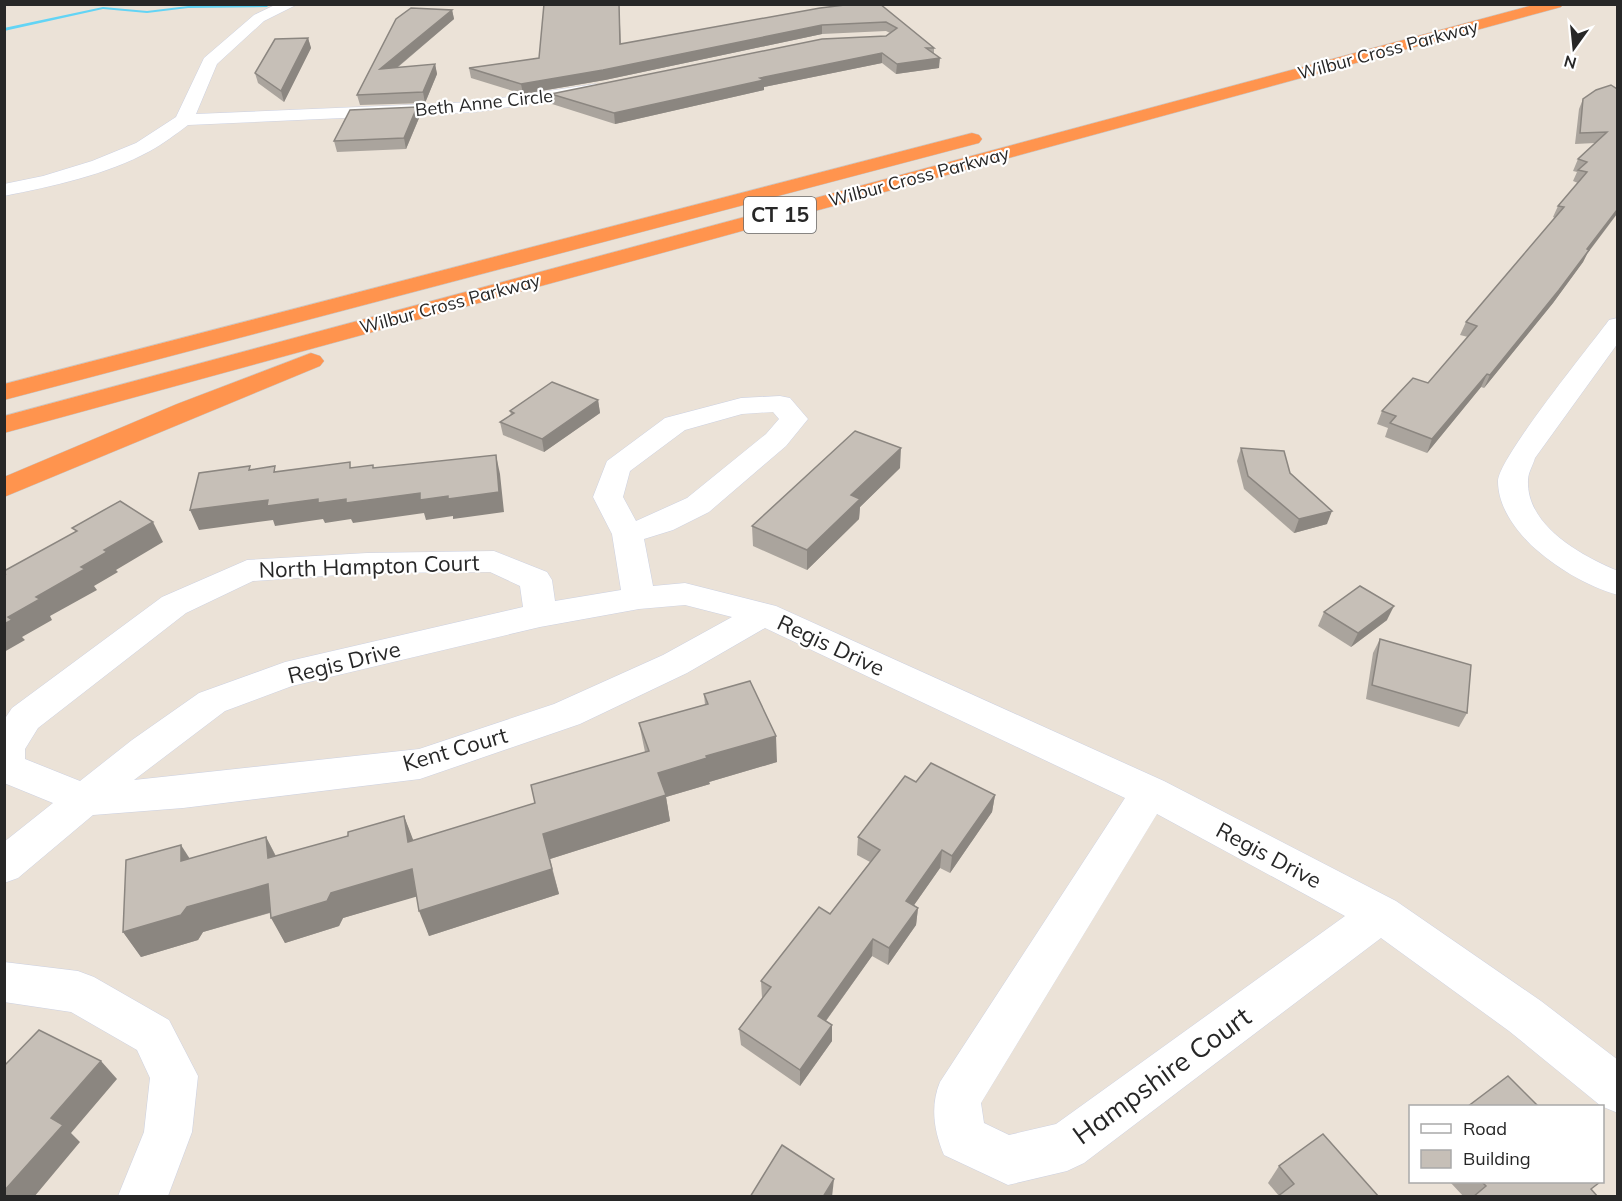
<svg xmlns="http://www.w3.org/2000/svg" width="1622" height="1201" viewBox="0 0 1622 1201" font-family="Mulish,sans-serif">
  <rect width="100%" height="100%" fill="#ebe2d7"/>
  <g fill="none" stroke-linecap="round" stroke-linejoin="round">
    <!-- stream -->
    <path fill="#62d4f5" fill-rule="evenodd" d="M266,5L268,7L188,8L147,13L103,9L4,31V28L103,7L147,11L188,6Z"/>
    <defs>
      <g id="minor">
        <path d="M277,4H298L264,21L217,64L196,114L475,102L595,84L601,85L604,89L601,93L595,94L475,112L188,125C176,134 163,144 150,151C106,175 53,186 4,196V184L43,176L92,161L136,143L176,117L204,58L254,15Z"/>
        <path d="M1618,318V343L1535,458C1533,465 1528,473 1528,480C1526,526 1582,556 1618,571V595C1586,586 1555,567 1531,545C1514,528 1498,506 1498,481C1499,457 1590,346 1609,320Z"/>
        <path d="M780,396L790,398L808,419L786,446L709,512L673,530L644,539L653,586L685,583L776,606L1164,781L1396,901L1541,1001L1618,1060V1113L1601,1106L1509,1031L1381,938L1084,1163L1067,1171L1008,1185L944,1155C934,1131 930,1106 940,1082L1125,798L765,628L687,673L580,724L420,779L183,808L93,815L18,878L4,883V842L53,803L4,783V720L12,708L162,597L247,560L367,553L494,551L547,572L552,580L555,601L621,590L612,534L593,497L607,461L665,418L741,398ZM773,412L779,419L766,434L687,498L636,521L623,497L630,471L685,430L742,414ZM490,572L520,586L523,607L285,662L199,693L132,740L80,781L25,759V749L38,728L186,613L253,581L367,573ZM685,605L732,617L663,655L554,704L419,749L134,780L225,711L292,686L540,627L639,609ZM1157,814L1345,916L1056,1124L1009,1135L984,1123L981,1103Z"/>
        <path d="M4,962L78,971L94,977L169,1020L198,1076L192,1132L168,1196H118L144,1132L150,1078L137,1050L71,1012L4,1002Z"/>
      </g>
      <g id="highway">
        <path d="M1537,4H1563L1561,7L4,433V416Z"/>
        <path d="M972,133L979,135L982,139L979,143L4,400V384Z"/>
        <path d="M311,353L320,356L324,361L320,366L4,497V477L177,404Z"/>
      </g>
    </defs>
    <!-- minor casing -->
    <use href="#minor" stroke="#ccd1e2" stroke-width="1"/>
    <!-- highway casing -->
    <use href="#highway" stroke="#c7c7c7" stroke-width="1"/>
    <!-- minor -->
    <use href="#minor" fill="#fff" fill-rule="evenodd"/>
    <!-- highway -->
    <use href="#highway" fill="#ff944e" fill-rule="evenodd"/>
  </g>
  <!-- wall -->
  <g fill="#aaa49d">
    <path d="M619,4L621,44L880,4L934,48V54L939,68L896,74L882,63L764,87V90L615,124L552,104L551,94L886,36L890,33L886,31L822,34L605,80L523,94L471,78L469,68L539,58Z"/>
    <path d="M452,10L454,19L397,68L435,64L437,74L425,103L360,105L357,95Z"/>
    <path d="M308,38L311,48L284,102L258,83L255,73Z"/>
    <path d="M1617,89L1587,254L1583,262L1553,303L1484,388L1481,387L1427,453L1385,437L1388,428L1377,424L1382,411L1428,383L1468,337L1460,335L1466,322L1555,218L1553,217L1558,206L1578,183L1573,181L1577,172L1573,171L1578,159L1595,143L1575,144L1579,109L1583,99Z"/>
    <path d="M417,107L419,118L406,149L337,152L334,141Z"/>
    <path d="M598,400L600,413L544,452L503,435L500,422L511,415L510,411Z"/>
    <path d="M1241,448L1290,473L1327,524L1294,533L1244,489L1237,461Z"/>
    <path d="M900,468L860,507L859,519L807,570L753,546L752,526Z"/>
    <path d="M1324,612L1387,620L1351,647L1318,626Z"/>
    <path d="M1380,639L1467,713L1459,727L1366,699L1373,653Z"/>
    <path d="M704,694L777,762L709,782L710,784L666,797L670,821L550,859L559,894L429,936L416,896L343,918L339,926L285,943L270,913L203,932L198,940L141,957L123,932L190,859L266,837L276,856L348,836L404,816L413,841L535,803L645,752L639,723L705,705Z"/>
    <path d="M916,782L995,795L992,812L950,873L940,868L914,905L918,908L916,925L888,965L872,956L826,1021L832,1025V1041L800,1086L741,1045L739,1029L763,998H762L761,981L830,914L870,862L857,855L858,837Z"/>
    <path d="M1279,1166L1379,1197L1279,1196L1268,1183Z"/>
    <path d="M1450,1182H1599L1591,1189L1598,1197H1464Z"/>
  </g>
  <!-- shaded-wall -->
  <g fill="#8b8680">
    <path d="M452,10L454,19L382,80L380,69Z"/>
    <path d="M822,25V34L605,80L523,94L521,84Z"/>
    <path d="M308,38L311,48L284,102L281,91Z"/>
    <path d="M882,53V63L764,87V90L615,124L614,113L760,78Z"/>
    <path d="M940,58L939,68L896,74L897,64Z"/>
    <path d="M435,64L437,74L425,103L423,92Z"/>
    <path d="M417,107L419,118L406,149L404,138Z"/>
    <path d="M1617,210V214L1587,254L1583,262L1553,303L1484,388L1490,375Z"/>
    <path d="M1487,374L1481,387L1427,453L1432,439Z"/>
    <path d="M598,400L600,413L544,452L542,439Z"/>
    <path d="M901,448L900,468L860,507L859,519L807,570V550L851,495Z"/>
    <path d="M496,455L500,474L504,512L453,519V516L426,520L424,513L353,523L351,519L325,523L323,519L275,526L273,520L199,530L190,510Z"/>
    <path d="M1332,511L1327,524L1294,533L1299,519Z"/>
    <path d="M153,522L163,542L116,570L118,572L94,586L97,590L50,616L52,620L22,637L25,640L4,652V624L8,617L104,550Z"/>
    <path d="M1394,606L1387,620L1351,647L1358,633Z"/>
    <path d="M776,736L777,762L709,782L710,784L666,797L670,821L550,859L543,834L658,773L706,756Z"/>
    <path d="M995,795L992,812L950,873L952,856Z"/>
    <path d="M404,816L414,842H408Z"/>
    <path d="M266,837L279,863L268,858Z"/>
    <path d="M181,845L197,870L181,861Z"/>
    <path d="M942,850L940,868L905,918L906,901Z"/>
    <path d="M412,869L422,895L343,918L339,926L285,943L271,918L331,893Z"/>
    <path d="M552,869L559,894L429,936L419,911Z"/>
    <path d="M268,884L282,909L203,932L198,940L141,957L123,932L187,907Z"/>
    <path d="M918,908L916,925L888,965L889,948Z"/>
    <path d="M873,939L872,956L817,1033L818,1016Z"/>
    <path d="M832,1025V1041L800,1086V1070Z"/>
    <path d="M101,1061L117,1079L71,1133L80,1142L34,1197H4V1191L51,1118Z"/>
    <path d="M834,1179L832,1197H823Z"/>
  </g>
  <!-- building -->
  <g fill="#c6bfb7" stroke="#8b8680" stroke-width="1.5">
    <path d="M544,4H619L620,44L820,8L853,4H880L934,48H926L940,58L897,64L882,53L760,78L764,80L614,113L551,94L822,39L886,36L897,28L886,22L822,25L603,70L521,84L469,68L539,58Z"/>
    <path d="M411,8L452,10L380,69L435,64L423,92L357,95L396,19Z"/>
    <path d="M308,38L281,91L255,73L275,39Z"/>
    <path d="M1611,85L1617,89V210L1587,249L1589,250L1559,290L1490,375L1487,374L1432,439L1390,423L1396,416L1382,411L1413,378L1428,383L1477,326L1466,322L1564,207L1558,206L1587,172L1578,170L1587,162L1578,159L1607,132L1580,133L1583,99L1596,90Z"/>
    <path d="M417,107L404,138L334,141L350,110Z"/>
    <path d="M552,382L598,400L542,439L500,422L514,413L510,411Z"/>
    <path d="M855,431L901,448L851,495L860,499L807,550L752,526Z"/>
    <path d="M1241,448L1284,451L1290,473L1332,511L1299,519L1248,476Z"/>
    <path d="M496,455L499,492L448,499V496L420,500V493L346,503V499L318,503V499L267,506L268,500L190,510L199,473L250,466L249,470L275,466L274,472L350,462V468L373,465V468Z"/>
    <path d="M120,501L153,522L104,550L107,552L81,567L85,569L36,597L40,599L8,617L12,620L4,624V575L6,574H4V571L77,531L72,528Z"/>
    <path d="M1360,586L1394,606L1358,633L1324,612Z"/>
    <path d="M1380,639L1471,665L1467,713L1372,685Z"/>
    <path d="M750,681L776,736L706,756L707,758L658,773L666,795L543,834L552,869L419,911L412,869L331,893L327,901L271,918L268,884L187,907L181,915L123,932L126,860L181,845V861L266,837L268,858L348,836V832L404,816L408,842L535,803L531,785L649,751L639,723L708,704L704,694Z"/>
    <path d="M931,763L995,795L952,856L942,850L906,901L918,908L889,948L873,939L818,1016L832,1025L800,1070L739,1029L771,987L761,981L819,907L830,914L880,850L858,837L905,776L916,782Z"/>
    <path d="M39,1030L101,1061L51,1118L63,1125L4,1191V1066Z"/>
    <path d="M1508,1076L1539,1107H1467Z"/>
    <path d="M1323,1134L1379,1197H1277L1294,1184L1279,1166Z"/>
    <path d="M782,1145L834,1179L823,1197H750Z"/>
    <path d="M1482,1182H1600L1591,1189L1598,1197H1473L1486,1186Z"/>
  </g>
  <g text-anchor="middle" stroke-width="4.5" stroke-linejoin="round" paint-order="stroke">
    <!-- far-street labels -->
    <g font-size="18" fill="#272727" stroke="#fff">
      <text transform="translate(1388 50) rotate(-15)" y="6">Wilbur Cross Parkway</text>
      <text transform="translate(484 103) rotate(-6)" y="6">Beth Anne Circle</text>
      <text transform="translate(919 177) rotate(-15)" y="6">Wilbur Cross Parkway</text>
      <text transform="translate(450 304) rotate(-15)" y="6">Wilbur Cross Parkway</text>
    </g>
    <!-- shield labels -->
    <rect fill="#fff" stroke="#686868" stroke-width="1.5" x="744" y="197" width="72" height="36" rx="4.5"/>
    <g font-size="21" font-weight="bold" fill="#272727">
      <text x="780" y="222">CT 15</text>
    </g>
    <!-- street labels -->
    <g font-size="22" fill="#272727" stroke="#fff">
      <text transform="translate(369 566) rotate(-2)" y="8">North Hampton Court</text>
      <text transform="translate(831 645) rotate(25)" y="8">Regis Drive</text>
      <text transform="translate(344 662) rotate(-14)" y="8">Regis Drive</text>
      <text transform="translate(455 749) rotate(-16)" y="8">Kent Court</text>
      <text transform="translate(1269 855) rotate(28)" y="8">Regis Drive</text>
    </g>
    <!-- near-street labels -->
    <g font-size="27" fill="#272727" stroke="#fff">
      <text transform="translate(1162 1076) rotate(-36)" y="9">Hampshire Court</text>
    </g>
  </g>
  <!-- border -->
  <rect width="1622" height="1201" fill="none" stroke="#272727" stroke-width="12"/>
  <!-- legend -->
  <rect x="1409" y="1105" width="195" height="78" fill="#ffffff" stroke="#a9a9a9" stroke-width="1.5"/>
  <rect x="1421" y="1124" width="30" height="9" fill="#ffffff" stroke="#a9a9a9" stroke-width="1.5"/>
  <text x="1463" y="1135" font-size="18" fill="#272727">Road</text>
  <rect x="1421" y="1150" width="30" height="18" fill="#c6bfb7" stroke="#a9a9a9" stroke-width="1.5"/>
  <text x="1463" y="1165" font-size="18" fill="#272727">Building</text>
  <!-- north arrow -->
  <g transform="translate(1574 48) rotate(195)" stroke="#ffffff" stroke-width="4.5" paint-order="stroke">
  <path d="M0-4.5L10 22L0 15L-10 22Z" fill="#272727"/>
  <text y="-9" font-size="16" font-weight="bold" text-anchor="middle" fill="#272727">N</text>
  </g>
</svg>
